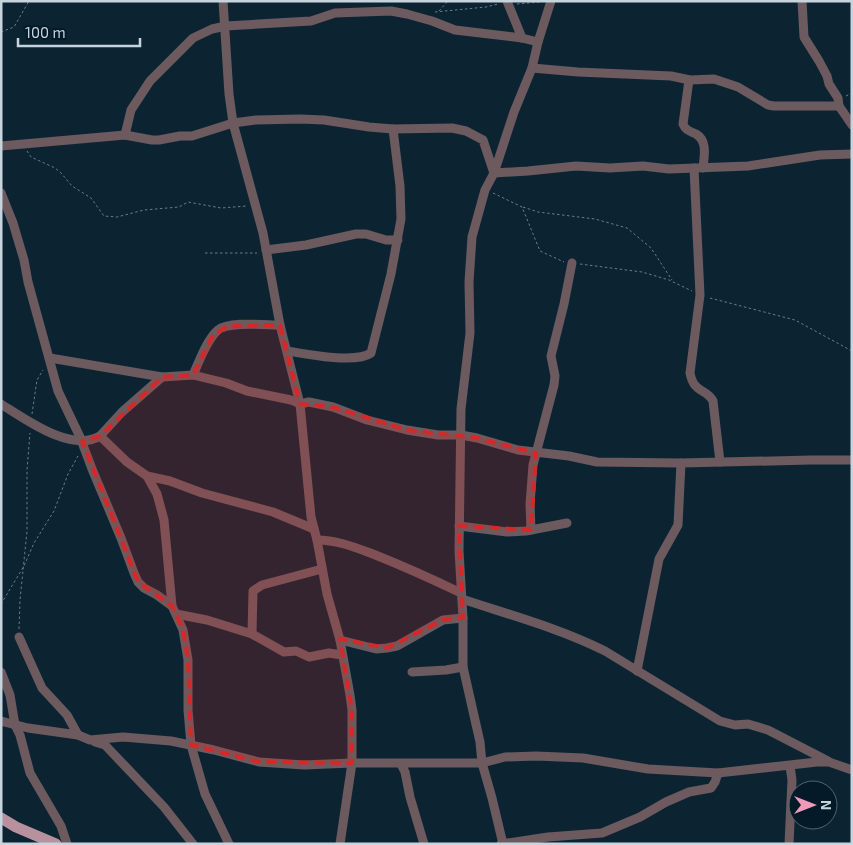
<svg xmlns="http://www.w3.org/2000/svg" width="853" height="845" viewBox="0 0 853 845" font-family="'Exo 2',sans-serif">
  <rect width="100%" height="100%" fill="#0c2432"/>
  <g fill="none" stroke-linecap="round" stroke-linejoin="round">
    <!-- path -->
    <g stroke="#6a7d88" stroke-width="1" stroke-dasharray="2.5 2.5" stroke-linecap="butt">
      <path d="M517,4L540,2"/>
      <path d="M439,11L448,1"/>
      <path d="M435,12L486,7L498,4"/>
      <path d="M1,32L14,27L29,1"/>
      <path d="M846,96L852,93"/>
      <path d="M27,151L31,157L55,168L61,173L72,186L91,198L104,216L117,217L144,210L179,207L188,202L221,208L247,206"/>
      <path d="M493,193L522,207L540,251L564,262"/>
      <path d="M523,207L538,212L595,219L627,228L651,248L672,280"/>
      <path d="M205,253H257"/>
      <path d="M580,264L642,272L669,280L692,291"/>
      <path d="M710,298L795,320L852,351"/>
      <path d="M32,414L37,380L43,370"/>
      <path d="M1,604L24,566L34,543L54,511L68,474L78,456"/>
      <path d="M19,629L20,600L27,531V470L30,433"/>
    </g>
    <!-- minor -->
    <g stroke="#6c5a5f" stroke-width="9">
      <path d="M223,1L229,94L233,123L263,233L280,325L300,404L311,517L317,540L327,594L340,640L350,695L352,710V763L340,844"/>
      <path d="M507,1L522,38"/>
      <path d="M802,1L804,37L819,61L827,76L829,84L838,98L839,106L852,125"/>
      <path d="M532,68L578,72L671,76L690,80L714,79L738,87L768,105L774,106H839"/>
      <path d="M689,80L683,124C686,131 690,131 696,134C708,141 704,157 703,168"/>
      <path d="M125,135L131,110L150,81L193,38L212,29L226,26L311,21L335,13L391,11L407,14L432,21L455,30L522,38L538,42"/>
      <path d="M1,146L125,135L152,140H159L180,136H192L233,123L256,120L300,119L324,120L369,127L393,129L452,128L466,131L483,140L494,173L528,171L576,166L610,168L643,166L669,169L748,166L820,155L852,154"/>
      <path d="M694,168L700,295L690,373C694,394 706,388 713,401L720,462"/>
      <path d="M1,193L13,223L24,260L28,282L58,391L80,437L92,469L121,538L134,573L138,582L144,588L157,595L172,606L183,630L188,660V710L191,745L205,794L229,844"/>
      <path d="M266,250L306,245L356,234H366L386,240H398"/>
      <path d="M288,351C305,354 356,364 371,353L391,274L401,219L400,186L393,129"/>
      <path d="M50,358L162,377L193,375L226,383L247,391L291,400L300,404L309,402L333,407L367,420L407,430L438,435H461L477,438L518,450L569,456L597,462L681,463L811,460H852"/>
      <path d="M193,375C199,362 207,339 218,330C229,321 266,325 280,325"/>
      <path d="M1,404C25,419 71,453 100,436L127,462L147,476L170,481L202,493L273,512L314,529"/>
      <path d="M100,436L122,412L162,377"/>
      <path d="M147,476L157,494L164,520L172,606"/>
      <path d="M459,526L507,532L526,531L567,523"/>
      <path d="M531,530L530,504L533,465L554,385L555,376L551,356L564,304L572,263"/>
      <path d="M317,540C337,540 354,547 373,554C403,566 432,579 461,593"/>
      <path d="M462,599C510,615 559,628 605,651L720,721L735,725L748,724L768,730L828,761"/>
      <path d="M176,614L207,620L252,634L284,652L296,651L309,657L329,653L342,655"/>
      <path d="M252,634L253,591L262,585L322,569"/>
      <path d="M19,637L42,688L67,715L78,735"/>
      <path d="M340,640L376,649L387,648L397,646L443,620L463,618"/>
      <path d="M637,671L659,559L678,525L681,463"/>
      <path d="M1,672L10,695L15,725L20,735L30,773L61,826L67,844"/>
      <path d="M412,672L446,670L463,667"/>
      <path d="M1,721L28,728L78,735L90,740L123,737L171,741L214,750L259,762L304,765L352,763H482L505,757L536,756L583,758L648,769L718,773L817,762H829L852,770"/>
      <path d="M95,742L105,745L164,807L193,844"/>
      <path d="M401,764L405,772L410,797L424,844"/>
      <path d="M501,844L548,837L602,833L640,817L666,802L689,792L711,788L715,782L718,773"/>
      <path d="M503,844L492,798L482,763L480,742L463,667V618L459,551L461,409L470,333L469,282L472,237L485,190L494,173L514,112L532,68L538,42L551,1"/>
      <path d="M789,844L792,780L790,766"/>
    </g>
    <!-- major -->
    <path stroke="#b7929e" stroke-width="11" d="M1,818L16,827L56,844"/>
  </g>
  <!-- marked area -->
  <path fill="#d62828" fill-opacity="0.2" stroke="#d62828" stroke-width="4" stroke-dasharray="10 6" stroke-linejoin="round" d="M280,325L300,404L333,407L407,430L477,438L536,453L531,530L459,526L463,618L443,620L387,648L340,639L352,710V763L259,762L191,745L188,660L183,630L172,606L138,582L82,441L100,436L162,377L193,375L212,337L227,326Z"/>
  <!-- border -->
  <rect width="853" height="845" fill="none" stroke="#c6d4dd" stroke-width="5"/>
  <!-- north arrow -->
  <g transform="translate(813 805) rotate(90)"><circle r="24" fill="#041a28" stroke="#526470"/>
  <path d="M0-4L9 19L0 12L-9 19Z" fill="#ef9ab8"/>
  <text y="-8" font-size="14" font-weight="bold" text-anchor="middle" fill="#c6d4dd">N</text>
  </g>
  <!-- scale -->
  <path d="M18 38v8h122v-8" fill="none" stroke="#c6d4dd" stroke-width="2.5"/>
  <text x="25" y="38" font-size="15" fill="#c6d4dd" stroke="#041a28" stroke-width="4" paint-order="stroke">100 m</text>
</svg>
